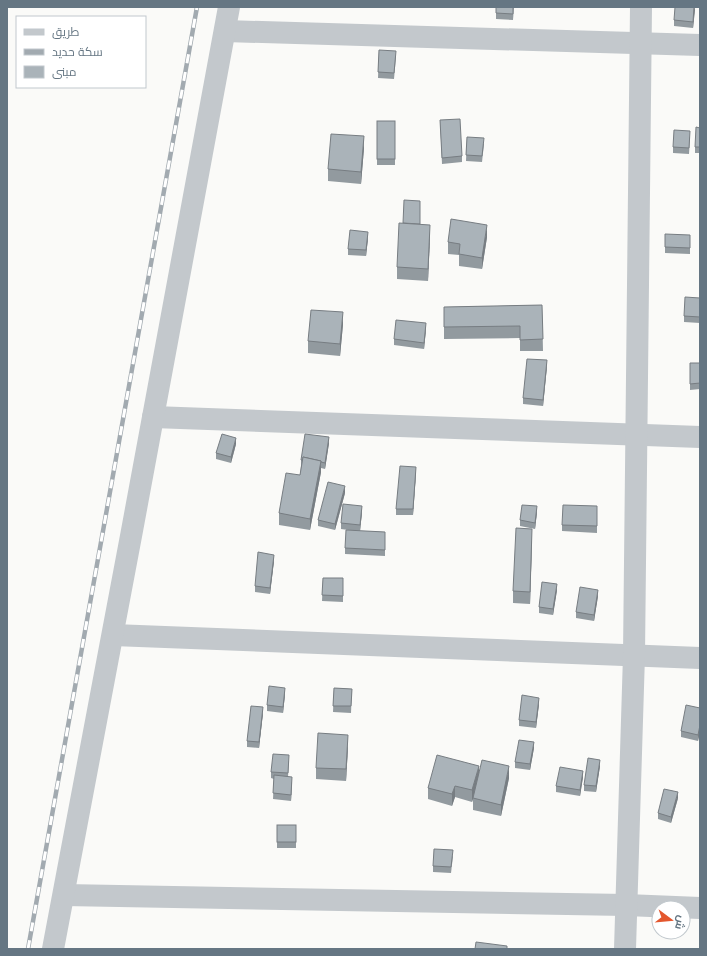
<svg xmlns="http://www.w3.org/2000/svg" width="707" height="956" viewBox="0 0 707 956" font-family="'PT Sans',Cairo,sans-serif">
  <rect width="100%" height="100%" fill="#fafaf8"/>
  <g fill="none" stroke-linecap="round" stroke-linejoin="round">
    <!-- minor -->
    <g stroke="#c3c8cc" stroke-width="22">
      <path d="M225,31L700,45"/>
      <path d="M153,417L700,437"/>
      <path d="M113,635L700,658"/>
      <path d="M64,895L626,905L700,908"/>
      <path d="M53,949L131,536L229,7"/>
      <path d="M625,949L634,655L641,7"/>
    </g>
    <defs>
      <path id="rail" d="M28,949L197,7"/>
    </defs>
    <!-- rail casing -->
    <use href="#rail" stroke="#a2aab0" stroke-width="4.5"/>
    <!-- rail -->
    <use href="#rail" stroke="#fff" stroke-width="3" stroke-dasharray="9" stroke-linecap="butt"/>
  </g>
  <!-- wall -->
  <g fill="#929a9f">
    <path d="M496,7H514L513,20L496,19Z"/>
    <path d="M695,7L693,28L674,26V20Z"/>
    <path d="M379,50L396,57L394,79L378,78Z"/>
    <path d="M440,120L462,156V162L442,164Z"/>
    <rect x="377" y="121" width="18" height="44"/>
    <path d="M700,128V153H695V147Z"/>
    <path d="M467,137L484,144L482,162L466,161Z"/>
    <path d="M690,137L689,154L673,153V147Z"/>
    <path d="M364,148L361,184L328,181V169Z"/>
    <path d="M420,224L430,237L428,281L397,279V267Z"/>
    <path d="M690,235V254L665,253V247Z"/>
    <path d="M487,237L482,269L459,266V255L448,254V242Z"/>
    <path d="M368,238L366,256L348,255V249Z"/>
    <path d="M700,298V323L684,322V316Z"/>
    <path d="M542,305L543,351H520V338L444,339V307Z"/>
    <path d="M343,324L340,356L308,353V341Z"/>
    <path d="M426,329L424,349L394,345V339Z"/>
    <path d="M690,363H700V389L690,390Z"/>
    <path d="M547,366L543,406L523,404V398Z"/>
    <path d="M329,443L325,469L321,468V472L310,530L279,525V513L300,475L301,466V460Z"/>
    <path d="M236,444L231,463L216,459V453Z"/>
    <path d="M416,473L413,515H396V509Z"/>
    <path d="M345,493L335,530L318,526V520Z"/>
    <path d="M597,506V533L562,531V525Z"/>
    <path d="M362,512L360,531L385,532V556L345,554V548L355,531L341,529V523Z"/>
    <path d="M537,512L535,529L520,526V520Z"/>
    <path d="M532,541L530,604L513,603V591Z"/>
    <path d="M274,561L270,594L255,592V586Z"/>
    <path d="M323,578H343V602L322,601Z"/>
    <path d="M557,590L553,615L539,613V607Z"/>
    <path d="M598,596L594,621L576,618V612Z"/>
    <path d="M334,688L352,689L351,713L333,712Z"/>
    <path d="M285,694L283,713L267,711V705Z"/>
    <path d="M539,704L536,728L519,726V720Z"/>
    <path d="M700,708V731L698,741L681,737V731Z"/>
    <path d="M263,713L259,748L247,747V741Z"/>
    <path d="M348,747L346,781L316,779V768Z"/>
    <path d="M534,748L530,770L515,768V762Z"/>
    <path d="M289,761L288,777L292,783L291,801L273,799L274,779L271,778V772Z"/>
    <path d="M600,766L596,792L584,791V785Z"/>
    <path d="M479,772L509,778L501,816L473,810V799L472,802L455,797L452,806L428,799V788Z"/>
    <path d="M583,777L580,796L556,792V786Z"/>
    <path d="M678,798L671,823L658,819V813Z"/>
    <rect x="277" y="825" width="19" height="23"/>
    <path d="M453,856L451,873L433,872V866Z"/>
  </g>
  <!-- shaded-wall -->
  <g fill="#777d82">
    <path d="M694,7L695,10L693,28V22Z"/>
    <path d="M364,136V148L361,184V172Z"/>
    <path d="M430,225V237L428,281V269Z"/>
    <path d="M487,225V237L482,269V258Z"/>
    <path d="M368,232V238L366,256V250Z"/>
    <path d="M343,312V324L340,356V344Z"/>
    <path d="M426,323V329L424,349V343Z"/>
    <path d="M547,360V366L543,406V400Z"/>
    <path d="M329,437V443L325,469V463Z"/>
    <path d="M236,438V444L231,463V457Z"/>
    <path d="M321,461V472L310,530V519Z"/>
    <path d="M416,467V473L413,515V509Z"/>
    <path d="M345,486V493L335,530V524Z"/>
    <path d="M362,506V512L360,531V525Z"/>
    <path d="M537,506V512L535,529V523Z"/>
    <path d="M532,529V541L530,604V592Z"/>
    <path d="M274,555V561L270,594V588Z"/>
    <path d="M557,584V590L553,615V609Z"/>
    <path d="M598,590V596L594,621V615Z"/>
    <path d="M285,688V694L283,713V707Z"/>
    <path d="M539,698V704L536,728V722Z"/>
    <path d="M263,707V713L259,748V742Z"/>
    <path d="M700,725V731L698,741V735Z"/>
    <path d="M348,735V747L346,781V769Z"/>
    <path d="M534,742V748L530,770V764Z"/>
    <path d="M600,760V766L596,792V786Z"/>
    <path d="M479,766V778L472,802V790Z"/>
    <path d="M509,766V778L501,816V805Z"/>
    <path d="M583,771V777L580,796V790Z"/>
    <path d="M292,777V783L291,801V795Z"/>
    <path d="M455,786V797L452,806V794Z"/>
    <path d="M678,792V798L671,823V817Z"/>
  </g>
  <!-- building -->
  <g fill="#aab3b9" stroke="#777d82">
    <path d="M496,7H513V14L496,13Z"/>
    <path d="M675,7H694L693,22L674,20Z"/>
    <path d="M379,50L396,51L394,73L378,72Z"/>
    <path d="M460,119L462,156L442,158L440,120Z"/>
    <rect x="377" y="121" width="18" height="38"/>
    <path d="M696,127L700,128V147H695Z"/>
    <path d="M674,130L690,131L689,148L673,147Z"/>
    <path d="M331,134L364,136L361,172L328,169Z"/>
    <path d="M467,137L484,138L482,156L466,155Z"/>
    <path d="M404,200L420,201V224L403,223Z"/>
    <path d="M451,219L487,225L482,258L459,254L460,244L448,242Z"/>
    <path d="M399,223L430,225L428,269L397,267Z"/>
    <path d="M350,230L368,232L366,250L348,249Z"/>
    <path d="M665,234L690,235V248L665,247Z"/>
    <path d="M685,297L700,298V317L684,316Z"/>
    <path d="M542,305L543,339L520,340V326L444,327V307Z"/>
    <path d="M311,310L343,312L340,344L308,341Z"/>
    <path d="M396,320L426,323L424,343L394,339Z"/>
    <path d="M527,359L547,360L543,400L523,398Z"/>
    <path d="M690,363H700V383L690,384Z"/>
    <path d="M222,434L236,438L231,457L216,453Z"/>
    <path d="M305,434L329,437L325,463L321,462V461L303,457V460H301Z"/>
    <path d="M303,457L321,461L310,519L279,513L286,473L300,475Z"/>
    <path d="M400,466L416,467L413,509H396Z"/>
    <path d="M328,482L345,486L335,524L318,520Z"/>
    <path d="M343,504L362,506L360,525L341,523Z"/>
    <path d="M522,505L537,506L535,523L520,520Z"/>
    <path d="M563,505L597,506V526L562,525Z"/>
    <path d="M516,528L532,529L530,592L513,591Z"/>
    <path d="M346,530L385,532V550L345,548Z"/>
    <path d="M258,552L274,555L270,588L255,586Z"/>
    <path d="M323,578H343V596L322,595Z"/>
    <path d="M542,582L557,584L553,609L539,607Z"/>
    <path d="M580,587L598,590L594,615L576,612Z"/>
    <path d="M269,686L285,688L283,707L267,705Z"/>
    <path d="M334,688L352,689L351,706H333Z"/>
    <path d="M522,695L539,698L536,722L519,720Z"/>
    <path d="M686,705L700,708V725L698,735L681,731Z"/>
    <path d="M251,706L263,707L259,742L247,741Z"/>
    <path d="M318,733L348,735L346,769L316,768Z"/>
    <path d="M519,740L534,742L530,764L515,762Z"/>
    <path d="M273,754L289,755L288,773L271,772Z"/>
    <path d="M437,755L479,766L472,790L455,786L452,794L428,788Z"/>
    <path d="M588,758L600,760L596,786L584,785Z"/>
    <path d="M482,760L509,766L501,805L473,798Z"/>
    <path d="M560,767L583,771L580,790L556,786Z"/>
    <path d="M274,775L292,777L291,795L273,793Z"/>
    <path d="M664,789L678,792L671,817L658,813Z"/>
    <rect x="277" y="825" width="19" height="17"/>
    <path d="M434,849L453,850L451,867L433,866Z"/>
    <path d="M476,942L507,946V949H475Z"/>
  </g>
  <!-- border -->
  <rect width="707" height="956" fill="none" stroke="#657683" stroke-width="16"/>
  <!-- legend -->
  <rect x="16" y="16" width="130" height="72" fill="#ffffff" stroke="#c1c8cd"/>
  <rect x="24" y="29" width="20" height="6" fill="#c3c8cc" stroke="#c1c8cd"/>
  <text x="52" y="36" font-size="12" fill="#657683">طريق</text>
  <rect x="24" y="49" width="20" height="6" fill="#a2aab0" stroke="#c1c8cd"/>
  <text x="52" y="56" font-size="12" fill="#657683">سكة حديد</text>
  <rect x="24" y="66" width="20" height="12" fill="#aab3b9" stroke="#c1c8cd"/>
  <text x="52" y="76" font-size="12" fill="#657683">مبنى</text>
  <!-- north arrow -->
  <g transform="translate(671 920) rotate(106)"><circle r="19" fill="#ffffff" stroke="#c1c8cd"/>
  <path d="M0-3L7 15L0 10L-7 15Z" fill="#e4572e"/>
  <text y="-6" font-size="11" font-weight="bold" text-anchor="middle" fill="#657683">ش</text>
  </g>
</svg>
